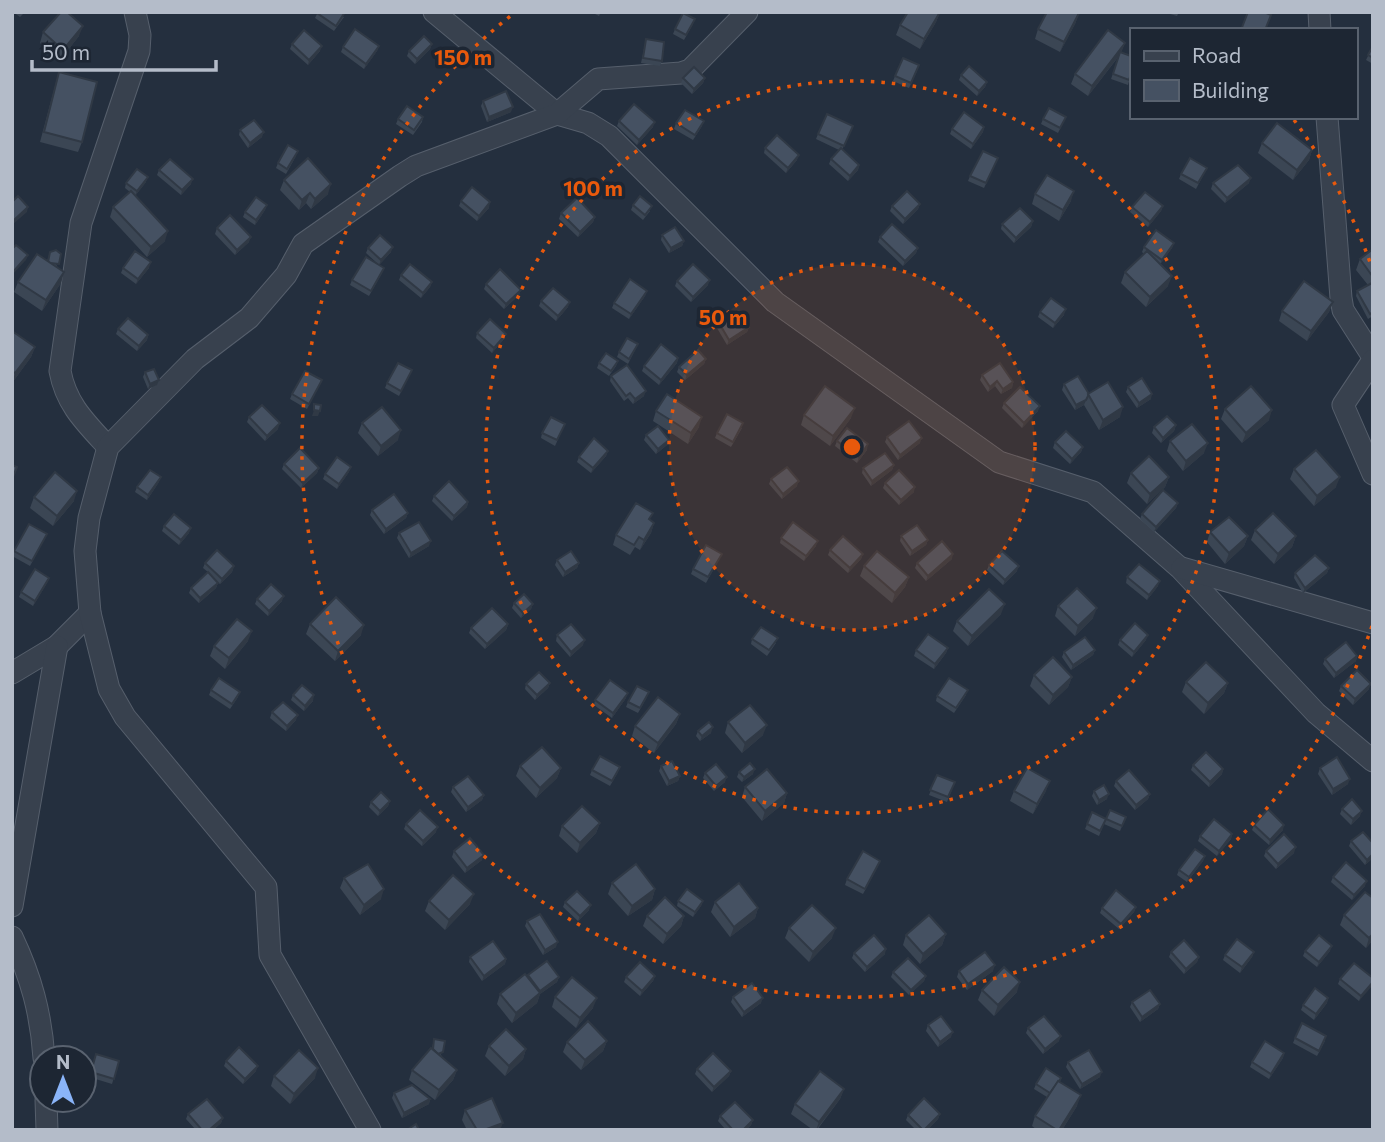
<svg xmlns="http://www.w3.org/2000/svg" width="1385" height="1142" viewBox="0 0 1385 1142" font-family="Commissioner,sans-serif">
  <rect width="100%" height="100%" fill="#242f3e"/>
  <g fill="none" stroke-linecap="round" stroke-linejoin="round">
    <defs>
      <g id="minor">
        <path d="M434,12L557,114L588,123L609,136L775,302L999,462L1093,492L1180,568L1316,713L1373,761"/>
        <path d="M1319,12L1320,30"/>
        <path d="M1327,117L1341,298L1343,310L1373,357"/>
        <path d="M1373,360L1343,405L1373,474"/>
        <path d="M108,447C85,422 66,404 60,371L81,223L139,51L140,35L135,12"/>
        <path d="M1182,568L1373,623"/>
        <path d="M12,673L57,646L90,613"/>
        <path d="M12,906L57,646"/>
        <path d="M12,937C31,977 41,1013 44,1058"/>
        <path d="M46,1100L47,1130"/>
        <path d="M370,1130L270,955L266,887L125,717L109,689L90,613L85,551L89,518L108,447L195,359L249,318L286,275L303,244L400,176L416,166L557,114L598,79L681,73L690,70L747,12"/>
      </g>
    </defs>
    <!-- minor casing -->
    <use href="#minor" stroke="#565f6c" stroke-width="23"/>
    <!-- minor -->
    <use href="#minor" stroke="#38414e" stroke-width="21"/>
  </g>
  <!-- wall -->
  <g fill="#3b4654">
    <path d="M13,12H25L20,17Z"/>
    <path d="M318,12L344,17L334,31L315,18Z"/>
    <path d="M591,12H601L599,16Z"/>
    <path d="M940,12L936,22L920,49L896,35L900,25Z"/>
    <path d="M1163,12H1179L1177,16Z"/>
    <path d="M1079,13L1075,24L1060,52L1035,39L1038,29Z"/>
    <path d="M693,24L684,40L673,34L675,29Z"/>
    <path d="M43,32L79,36L60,60L40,43Z"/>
    <path d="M646,39L662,61L660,66L641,63Z"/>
    <path d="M1125,43L1121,52L1131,74L1128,85L1111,79L1119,56L1088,96L1071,84L1075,74Z"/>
    <path d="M292,44L320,51L308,65L290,49Z"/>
    <path d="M432,44L430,49L415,64L407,56L409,51Z"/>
    <path d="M379,46L377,51L364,69L341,52L343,47Z"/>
    <path d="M1373,46V64L1366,60Z"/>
    <path d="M917,71L909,88L893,81L895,76Z"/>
    <path d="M59,72L82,142L78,152L40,142L56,82Z"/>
    <path d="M961,75L987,82L985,87L977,96L959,80Z"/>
    <path d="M683,78H705L703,83L692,94L681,83Z"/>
    <path d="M483,101L511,112L487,122L481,106Z"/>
    <path d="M423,117L422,122L413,135L396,124L398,119Z"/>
    <path d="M1066,117L1058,133L1041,124L1043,119Z"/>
    <path d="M619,121L653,127L637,145L617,126Z"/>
    <path d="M676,123L702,126L693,140L674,129Z"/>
    <path d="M984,127L983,132L971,149L950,134L952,129Z"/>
    <path d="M240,130L262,137L248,148L239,135Z"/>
    <path d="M851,131L842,150L859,165L858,170L848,181L829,164L831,159L839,150L816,139L818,134Z"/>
    <path d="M1262,143L1312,150L1309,160L1293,180L1258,153Z"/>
    <path d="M765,148L797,160L786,173L764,153Z"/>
    <path d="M296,156L286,174L276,168L278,163Z"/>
    <path d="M996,163L984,188L968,181L970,176Z"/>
    <path d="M1207,168L1196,189L1179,179L1181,174Z"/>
    <path d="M159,170L191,184L181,195L157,175Z"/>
    <path d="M284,180L328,194L311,209L306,203L299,210L280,190Z"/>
    <path d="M146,182L135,196L165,241L147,257L110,217L113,207L130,192L125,188L126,183Z"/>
    <path d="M1213,183H1249L1225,203L1211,189Z"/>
    <path d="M1035,194L1071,201L1059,221L1032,204Z"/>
    <path d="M461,201L489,208L477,221L459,206Z"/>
    <path d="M920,204L918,209L903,224L890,211L892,206Z"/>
    <path d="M267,205L265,210L255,225L243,217L245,212Z"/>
    <path d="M633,205L650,211L643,220L631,210Z"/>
    <path d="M1163,206L1161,211L1148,227L1130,212L1132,207Z"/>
    <path d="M561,213L595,217L593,222L578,237L559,219Z"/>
    <path d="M1033,221L1031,227L1014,243L1001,229L1002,224Z"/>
    <path d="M217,228L249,242L235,255L215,234Z"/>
    <path d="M662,235L684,241L682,246L669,253L661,240Z"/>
    <path d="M880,237L918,248L916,253L903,266L878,242Z"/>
    <path d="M1174,243L1172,248L1160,264L1168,286L1146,307L1121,283L1125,272L1144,254L1142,252L1144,247Z"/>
    <path d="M368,248L391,252L379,265L366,253Z"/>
    <path d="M1373,249V316L1368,319L1356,296L1357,291L1368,285L1356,270L1360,259Z"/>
    <path d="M50,252L58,268L61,283L42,311L14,292L18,282L47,261Z"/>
    <path d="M123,268H149L136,284L121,273Z"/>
    <path d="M382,273L369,296L350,285L352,280Z"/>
    <path d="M401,275L432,282L430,287L421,298L399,280Z"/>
    <path d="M677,281L708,285L691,302L675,286Z"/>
    <path d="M486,284L521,290L519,295L504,309L484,289Z"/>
    <path d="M647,291L645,296L629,319L612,308L614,303Z"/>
    <path d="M541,301L568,307L556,321L539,306Z"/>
    <path d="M1333,302L1329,312L1307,341L1279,321L1282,311Z"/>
    <path d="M1040,312L1064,315L1053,328L1038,317Z"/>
    <path d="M719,323L749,327L747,332L727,345L717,328Z"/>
    <path d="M118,329L148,335L147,340L137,351L116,334Z"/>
    <path d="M12,331L35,347L31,357L12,383Z"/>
    <path d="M477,333L506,334L504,339L492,353L476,338Z"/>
    <path d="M638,344L628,364L617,357L619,352Z"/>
    <path d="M678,358L677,363L659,385L642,371L644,366Z"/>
    <path d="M706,359L704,364L685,380L677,372L679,367Z"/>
    <path d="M618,361L616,366L609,376L597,368L599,363Z"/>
    <path d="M412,370L399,396L385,388L387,383Z"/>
    <path d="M145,372L157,385L148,389L143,377Z"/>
    <path d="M982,375L1013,382L1012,388L1001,394L995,386L988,392L980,380Z"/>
    <path d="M611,376L644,396L633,404L628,398L624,401L610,381Z"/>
    <path d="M322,380L307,409L290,399L292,394Z"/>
    <path d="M1064,384L1089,394L1120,417L1099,430L1084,405L1075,410L1062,390Z"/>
    <path d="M1128,387L1151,399L1137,408L1126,392Z"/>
    <path d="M1004,403L1038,411L1022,428L1002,408Z"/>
    <path d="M1225,409L1269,420L1242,443L1221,419Z"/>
    <path d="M656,411L699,427L688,444L653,421Z"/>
    <path d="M804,415L851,418L830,446L801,425Z"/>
    <path d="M249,417L278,429L265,441L247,422Z"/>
    <path d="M362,423L398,440L378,456L358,433Z"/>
    <path d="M565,424L555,446L541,438L542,433Z"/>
    <path d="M1176,425L1174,431L1161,443L1152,433L1154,427Z"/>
    <path d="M742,428L731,447L715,438L717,433Z"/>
    <path d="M646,435L669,440L667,445L656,454L644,440Z"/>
    <path d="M887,437L920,443L898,460L885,442Z"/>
    <path d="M837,441L867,450L857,463L835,446Z"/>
    <path d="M1170,441L1204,453L1183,471L1167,451Z"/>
    <path d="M1055,442L1083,447L1081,452L1070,464L1053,448Z"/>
    <path d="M608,451L606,456L591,473L577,462L579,457Z"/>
    <path d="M284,464L319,468L317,473L301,488L282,469Z"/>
    <path d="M894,465L892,470L871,486L862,473L863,468Z"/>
    <path d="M1294,469L1336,487L1314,506L1290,479Z"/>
    <path d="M349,472L337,489L323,479L325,474Z"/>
    <path d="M1131,473L1169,477L1165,487L1147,504L1127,483Z"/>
    <path d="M771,479L797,486L782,499L769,484Z"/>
    <path d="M159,482L147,500L135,492L137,487Z"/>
    <path d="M885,483L914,492L899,505L883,488Z"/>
    <path d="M434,496L468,502L467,507L452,521L432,501Z"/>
    <path d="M34,497L74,501L53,526L30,508Z"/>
    <path d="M1178,503L1176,508L1154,532L1140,519L1142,514Z"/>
    <path d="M372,510L408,513L406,518L384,534L370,515Z"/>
    <path d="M650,520L654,523L651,533L640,550L635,547L630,555L613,545L616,535Z"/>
    <path d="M164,526L189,533L179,545L162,531Z"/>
    <path d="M1255,530L1296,536L1292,547L1274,564L1251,540Z"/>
    <path d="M1210,532L1248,536L1244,546L1225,564L1207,542Z"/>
    <path d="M399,533L429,546L409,558L397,538Z"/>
    <path d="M47,534L30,566L12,556L14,551Z"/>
    <path d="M901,536L928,540L926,545L910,556L900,541Z"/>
    <path d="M781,538L816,546L804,561L780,543Z"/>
    <path d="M830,550L863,554L861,559L848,573L828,555Z"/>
    <path d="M722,554L706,583L691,574L693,569Z"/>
    <path d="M952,559L926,581L915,568L917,563Z"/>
    <path d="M557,560L579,563L577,568L563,577L555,565Z"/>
    <path d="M205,563L234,566L232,572L220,584L213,578L218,583L216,588L199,603L189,593L191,588L208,572L203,568Z"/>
    <path d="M989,565L1017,571L1003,585L987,570Z"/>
    <path d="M864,566L909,577L905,587L892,603L860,576Z"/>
    <path d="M1329,568L1327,573L1303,593L1294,578L1295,573Z"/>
    <path d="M1127,577L1158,586L1147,600L1126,583Z"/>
    <path d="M49,578L47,583L33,606L19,597L21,592Z"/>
    <path d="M257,599L282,601L268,616L255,604Z"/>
    <path d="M514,603L533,604L531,609L521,618L512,608Z"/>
    <path d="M1058,606L1093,618L1075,636L1055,616Z"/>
    <path d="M1001,614L968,646L953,631L957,621Z"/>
    <path d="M310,624L361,635L335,661L306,634Z"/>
    <path d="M508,625L506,630L485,649L469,633L471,628Z"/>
    <path d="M557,635L583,645L570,657L556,641Z"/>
    <path d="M752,639L776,643L767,656L751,644Z"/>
    <path d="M1120,640H1146L1132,657L1118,645Z"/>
    <path d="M248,641L225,669L210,656L214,646Z"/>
    <path d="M948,648L946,653L934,669L914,656L916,650Z"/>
    <path d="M1095,650L1093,655L1071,670L1062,657L1064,652Z"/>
    <path d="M1357,656L1356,661L1334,678L1323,664L1325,659Z"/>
    <path d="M1034,675L1072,677L1068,687L1049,705L1030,686Z"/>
    <path d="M1186,682L1228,683L1224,693L1204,714L1182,692Z"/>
    <path d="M550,683L548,688L535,700L525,689L526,684Z"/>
    <path d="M1341,686L1369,689L1353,705L1339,691Z"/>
    <path d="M211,690L238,697L230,709L209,695Z"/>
    <path d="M293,695L313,701L304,711L291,700Z"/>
    <path d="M966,695L954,713L936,701L937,696Z"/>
    <path d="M647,697L638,713L626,707L628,702Z"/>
    <path d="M626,698L612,718L594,705L595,700Z"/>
    <path d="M272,712L296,720L286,731L270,718Z"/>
    <path d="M680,714L676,724L654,753L632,736L635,726Z"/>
    <path d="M728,722L763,735L742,753L725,733Z"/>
    <path d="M698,731L711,733L700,741L696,736Z"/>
    <path d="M1193,765L1223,769L1222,774L1209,787L1191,770Z"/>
    <path d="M520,766L561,768L557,778L536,798L516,776Z"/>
    <path d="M661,766L680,776L678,781L667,786L659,771Z"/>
    <path d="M1320,768L1348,784L1332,795L1318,774Z"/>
    <path d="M592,770L618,772L610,786L590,775Z"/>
    <path d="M739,772L753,774L742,782L737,777Z"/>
    <path d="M705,773L725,782L714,791L703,778Z"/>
    <path d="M937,775L955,782L947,802L929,795Z"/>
    <path d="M1116,781L1150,794L1148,799L1135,810L1114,786Z"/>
    <path d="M453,787L484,795L482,800L466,812L451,792Z"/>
    <path d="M745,787L787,793L784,803L762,821L742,797Z"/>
    <path d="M1014,791H1046L1033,814L1010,801Z"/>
    <path d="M1094,791L1107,799L1097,805L1092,796Z"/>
    <path d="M390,801L388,806L378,816L369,807L371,802Z"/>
    <path d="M1342,809L1360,816L1351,825L1340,814Z"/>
    <path d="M1110,810L1126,817L1120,831L1104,824Z"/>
    <path d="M1092,812L1106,819L1099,836L1085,829Z"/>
    <path d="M600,823L596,833L577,853L559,836L562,826Z"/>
    <path d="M406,824L436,832L422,846L404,829Z"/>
    <path d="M1254,825L1283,830L1269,845L1252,830Z"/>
    <path d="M1232,834L1231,839L1217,856L1198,841L1200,836Z"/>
    <path d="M1351,841L1373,843V858L1365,865L1349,846Z"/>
    <path d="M454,851L482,860L465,873L452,857Z"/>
    <path d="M1266,851L1294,853L1276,869L1264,856Z"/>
    <path d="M1205,856L1203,861L1187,882L1177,875L1179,870Z"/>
    <path d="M878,866L863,894L845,885L847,879Z"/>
    <path d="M1333,877L1365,886L1352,900L1331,882Z"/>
    <path d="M344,878L381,899L360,915L340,888Z"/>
    <path d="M612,883L655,889L652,900L628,916L608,894Z"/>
    <path d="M1373,898V940L1366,948L1340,925L1344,915Z"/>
    <path d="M429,901L470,904L445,930L425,911Z"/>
    <path d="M678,901H703L701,906L693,917L677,906Z"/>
    <path d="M565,902L589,910L578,921L563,907Z"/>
    <path d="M715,902L758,908L755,918L730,937L711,912Z"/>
    <path d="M1136,907L1134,912L1119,929L1100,913L1102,908Z"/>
    <path d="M647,916H684L681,926L663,944L643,926Z"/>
    <path d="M527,921L556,947L543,955L525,926Z"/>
    <path d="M789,928L832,938L809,962L785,938Z"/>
    <path d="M946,934L942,945L920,964L903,945L906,935Z"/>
    <path d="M1305,951H1330L1317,967L1303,956Z"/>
    <path d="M1171,952L1199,957L1197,962L1184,974L1169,957Z"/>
    <path d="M1254,952L1252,957L1240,973L1223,960L1225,955Z"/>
    <path d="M854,953L885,954L865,972L852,958Z"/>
    <path d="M470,957L506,959L505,964L482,981L469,962Z"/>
    <path d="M959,971H993L967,990L957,977Z"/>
    <path d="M893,972L926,976L924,981L909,995L891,977Z"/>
    <path d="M528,975L559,977L557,982L540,994L537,1003L512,1023L497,1004L500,994L527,977Z"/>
    <path d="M655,976L653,981L640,996L624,982L626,977Z"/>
    <path d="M1373,978L1359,1001L1338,984L1340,979Z"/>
    <path d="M982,990L1017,992L994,1016L978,1000Z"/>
    <path d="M555,997L593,1008L576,1028L552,1007Z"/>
    <path d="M733,997L761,1003L742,1017L731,1002Z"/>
    <path d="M1328,998L1327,1003L1314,1020L1301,1010L1303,1005Z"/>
    <path d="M1132,1002L1160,1004L1158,1009L1140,1022L1130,1007Z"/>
    <path d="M928,1025L951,1037L938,1047L926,1031Z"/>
    <path d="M1028,1028L1059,1041L1043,1054L1026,1033Z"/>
    <path d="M1295,1038L1325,1041L1317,1056L1293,1043Z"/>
    <path d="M434,1039L442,1057L457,1070L453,1080L435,1100L409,1080L412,1070L432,1048Z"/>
    <path d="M607,1041L603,1051L581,1070L563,1052L567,1042Z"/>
    <path d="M489,1046L526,1049L523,1059L505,1076L485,1056Z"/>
    <path d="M1284,1053L1283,1058L1269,1079L1250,1067L1252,1062Z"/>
    <path d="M96,1054L119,1061L112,1084L89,1077Z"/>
    <path d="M226,1061L256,1071L243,1084L224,1066Z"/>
    <path d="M1068,1062L1100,1077L1080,1089L1066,1067Z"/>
    <path d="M697,1069L731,1071L729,1076L712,1092L695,1074Z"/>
    <path d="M274,1076L315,1078L290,1104L271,1086Z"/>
    <path d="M1061,1078L1060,1082L1077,1106L1062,1130H1037L1032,1126L1035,1116L1047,1097L1034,1089L1036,1084Z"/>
    <path d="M844,1089L840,1099L817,1130H813L791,1114L795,1104Z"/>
    <path d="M394,1093L430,1099L429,1104L402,1118L392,1098Z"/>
    <path d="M465,1110L500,1130H467L462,1120Z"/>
    <path d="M188,1114L223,1118L221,1123L213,1130H196L186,1119Z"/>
    <path d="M940,1114L938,1119L927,1130H916L906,1120L908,1115Z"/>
    <path d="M720,1116L753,1120L751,1125L746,1130H726L718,1121Z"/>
  </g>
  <!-- shaded-wall -->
  <g fill="#303945">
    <path d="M940,12L936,22L920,49L924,39Z"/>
    <path d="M1079,13L1075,24L1060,52L1064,42Z"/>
    <path d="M83,26L79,36L60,60L63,50Z"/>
    <path d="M1125,43L1121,53L1088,96L1092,86Z"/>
    <path d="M432,44L430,49L415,64L417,59Z"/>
    <path d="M322,46L320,51L308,65L309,60Z"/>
    <path d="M379,46L377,51L364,69L366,64Z"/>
    <path d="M705,78L703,83L692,94L694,89Z"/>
    <path d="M987,82L985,87L977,96L979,91Z"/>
    <path d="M513,107L511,112L487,122L489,117Z"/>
    <path d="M655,122L653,127L637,145L639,140Z"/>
    <path d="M984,127L983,132L971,149L973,144Z"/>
    <path d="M264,132L262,137L248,148L250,143Z"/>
    <path d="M1312,150L1309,160L1293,180L1297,170Z"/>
    <path d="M799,155L797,160L786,173L788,168Z"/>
    <path d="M859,165L858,170L848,181L850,176Z"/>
    <path d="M148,177L146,182L135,196L137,191Z"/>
    <path d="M1251,178L1249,183L1225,203L1227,198Z"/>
    <path d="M193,179L191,184L181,195L182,190Z"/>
    <path d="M331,184L328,194L311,209L315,199Z"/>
    <path d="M1074,191L1071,201L1059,221L1063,210Z"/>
    <path d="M310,193L306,203L299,210L302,200Z"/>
    <path d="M490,202L489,208L477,221L479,216Z"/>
    <path d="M920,204L918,209L903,224L905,219Z"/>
    <path d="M267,205L265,210L255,225L256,220Z"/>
    <path d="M1163,206L1161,211L1148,227L1150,222Z"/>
    <path d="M28,207L27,212L12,225L14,220Z"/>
    <path d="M595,217L593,222L578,237L580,232Z"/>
    <path d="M1033,221L1031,227L1014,243L1016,238Z"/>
    <path d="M168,231L165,241L147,257L151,247Z"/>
    <path d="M251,237L249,242L235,255L237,250Z"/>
    <path d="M684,241L682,246L669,253L671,248Z"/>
    <path d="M1174,243L1172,248L1160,265L1162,260Z"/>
    <path d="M393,247L391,252L379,265L381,260Z"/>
    <path d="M918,248L916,253L903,266L905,261Z"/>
    <path d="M28,255L26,260L12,275L13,272Z"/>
    <path d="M151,262L149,268L136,284L138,279Z"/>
    <path d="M64,272L61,283L42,311L46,300Z"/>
    <path d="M1172,276L1168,286L1146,307L1150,297Z"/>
    <path d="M710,280L708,285L691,302L693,297Z"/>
    <path d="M432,282L430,287L421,298L423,293Z"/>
    <path d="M521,290L519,295L504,309L506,304Z"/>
    <path d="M647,291L645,296L629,319L631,314Z"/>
    <path d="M570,302L568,307L556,321L558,316Z"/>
    <path d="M1333,302L1329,312L1307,341L1311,331Z"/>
    <path d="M1066,309L1064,315L1053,328L1055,323Z"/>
    <path d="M749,327L747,332L727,345L729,340Z"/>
    <path d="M506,334L504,339L492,353L494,348Z"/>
    <path d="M148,335L147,340L137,351L139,346Z"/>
    <path d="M35,347L31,357L12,383L15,373Z"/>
    <path d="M678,358L677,363L659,385L661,380Z"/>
    <path d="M706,359L704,364L685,380L687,375Z"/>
    <path d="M159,380L157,385L148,389L150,384Z"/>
    <path d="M997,381L995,386L988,392L990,387Z"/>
    <path d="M1013,382L1012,388L1001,394L1003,389Z"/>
    <path d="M646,391L644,396L633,404L635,399Z"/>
    <path d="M1152,394L1151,399L1137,408L1139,403Z"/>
    <path d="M1086,400L1084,405L1075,410L1076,405Z"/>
    <path d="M1040,406L1038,411L1022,428L1024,423Z"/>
    <path d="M1123,407L1120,417L1099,430L1103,420Z"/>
    <path d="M855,408L851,418L830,446L833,436Z"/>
    <path d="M314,410L320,411L318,416H312Z"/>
    <path d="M1272,410L1269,420L1242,443L1246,433Z"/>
    <path d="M702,417L699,427L688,444L691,433Z"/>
    <path d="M280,423L278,429L265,441L267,436Z"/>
    <path d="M1176,425L1174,431L1161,443L1163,438Z"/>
    <path d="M401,430L398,440L378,456L381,446Z"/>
    <path d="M922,438L920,443L898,460L900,455Z"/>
    <path d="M669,440L667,445L656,454L658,449Z"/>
    <path d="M1208,443L1204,453L1183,471L1186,461Z"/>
    <path d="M868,444L867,450L857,463L859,457Z"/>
    <path d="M1083,447L1081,452L1070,464L1072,459Z"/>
    <path d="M608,451L606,456L591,473L593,468Z"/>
    <path d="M894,465L892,470L871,486L872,481Z"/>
    <path d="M351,467L349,472L337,489L339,484Z"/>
    <path d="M319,468L317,473L301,488L303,483Z"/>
    <path d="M161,477L159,482L147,500L148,495Z"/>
    <path d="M1169,477L1165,487L1147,504L1150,494Z"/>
    <path d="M1340,477L1336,487L1314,506L1317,496Z"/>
    <path d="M799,481L797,486L782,499L783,494Z"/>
    <path d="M915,487L914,492L899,505L901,500Z"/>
    <path d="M77,491L74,501L53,526L57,516Z"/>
    <path d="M468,502L467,507L452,521L454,516Z"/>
    <path d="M1178,503L1176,508L1154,532L1156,527Z"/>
    <path d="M408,513L406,518L384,534L386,529Z"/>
    <path d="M654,523L651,533L640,550L644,540Z"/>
    <path d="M191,528L189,533L179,545L181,540Z"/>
    <path d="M1248,536L1244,546L1225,564L1229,553Z"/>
    <path d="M1296,536L1292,547L1274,564L1278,554Z"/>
    <path d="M928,540L926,545L910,556L912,551Z"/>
    <path d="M431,541L429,546L409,558L411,553Z"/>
    <path d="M818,541L816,546L804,561L806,556Z"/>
    <path d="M863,554L861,559L848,573L850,568Z"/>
    <path d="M953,554L952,559L926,581L928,576Z"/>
    <path d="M579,563L577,568L563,577L565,572Z"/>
    <path d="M234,566L232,572L220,584L222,579Z"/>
    <path d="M1019,566L1017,571L1003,585L1005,580Z"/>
    <path d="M1329,568L1327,573L1303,593L1305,588Z"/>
    <path d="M909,577L905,587L892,603L895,593Z"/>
    <path d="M49,578L47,583L33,606L35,601Z"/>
    <path d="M1160,581L1158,586L1147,600L1149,595Z"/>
    <path d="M218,583L216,588L199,603L200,598Z"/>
    <path d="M284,596L282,601L268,616L269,611Z"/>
    <path d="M533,604L531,609L521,618L523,613Z"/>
    <path d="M1005,604L1001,614L968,646L972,636Z"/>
    <path d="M1097,608L1093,618L1075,636L1078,626Z"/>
    <path d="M508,624L506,630L485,649L487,644Z"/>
    <path d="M364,625L361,635L335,661L338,651Z"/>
    <path d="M252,631L248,641L225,669L229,658Z"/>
    <path d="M1148,635L1146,640L1132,657L1134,652Z"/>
    <path d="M585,640L583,645L570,657L571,652Z"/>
    <path d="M948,648L946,653L934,669L935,664Z"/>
    <path d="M1095,650L1093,655L1071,670L1073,665Z"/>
    <path d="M1357,656L1356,661L1334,678L1336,673Z"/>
    <path d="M1072,677L1068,687L1049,705L1053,695Z"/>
    <path d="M550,683L548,688L535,700L537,695Z"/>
    <path d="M1228,683L1224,693L1204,714L1208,703Z"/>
    <path d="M1371,684L1369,689L1353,705L1355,699Z"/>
    <path d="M628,693L626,698L612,718L613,713Z"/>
    <path d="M314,695L313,701L304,711L305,706Z"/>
    <path d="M680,714L676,724L654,753L658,743Z"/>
    <path d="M298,715L296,720L286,731L287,726Z"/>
    <path d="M767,725L763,735L742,753L745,743Z"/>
    <path d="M713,727L711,733L700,741L702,736Z"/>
    <path d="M561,768L557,778L536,798L540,788Z"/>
    <path d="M755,769L753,774L742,782L744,777Z"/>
    <path d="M1223,769L1222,774L1209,787L1210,782Z"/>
    <path d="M680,776L678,781L667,786L669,781Z"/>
    <path d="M727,777L725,782L714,791L716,786Z"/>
    <path d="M1350,779L1348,784L1332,795L1333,789Z"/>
    <path d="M1050,781L1046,791L1033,814L1037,804Z"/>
    <path d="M787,793L784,803L762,821L765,811Z"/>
    <path d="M1109,794L1107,799L1097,805L1099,800Z"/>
    <path d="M1150,794L1148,799L1135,810L1136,805Z"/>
    <path d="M484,795L482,800L466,812L468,807Z"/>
    <path d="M390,801L388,806L378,816L380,811Z"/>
    <path d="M1362,811L1360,816L1351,825L1353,819Z"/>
    <path d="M600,823L596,833L577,853L580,843Z"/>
    <path d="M1284,825L1283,830L1269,845L1270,840Z"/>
    <path d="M438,827L436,832L422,846L423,841Z"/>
    <path d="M1232,834L1231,839L1217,856L1219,851Z"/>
    <path d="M1296,847L1294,853L1276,869L1278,864Z"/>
    <path d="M1373,854V858L1365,865L1367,860Z"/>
    <path d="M484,855L482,860L465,873L467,868Z"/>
    <path d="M1205,856L1203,861L1187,882L1189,877Z"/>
    <path d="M1367,881L1365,886L1352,900L1354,895Z"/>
    <path d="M384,889L381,899L360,915L364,905Z"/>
    <path d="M655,889L652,900L628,916L632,906Z"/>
    <path d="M474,894L470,904L445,930L449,920Z"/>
    <path d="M703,901L701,906L693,917L695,912Z"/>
    <path d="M591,905L589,910L578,921L580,916Z"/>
    <path d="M1136,907L1134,912L1119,929L1121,924Z"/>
    <path d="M758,908L755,918L730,937L734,927Z"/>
    <path d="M684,916L681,926L663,944L667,934Z"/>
    <path d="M836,928L832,938L809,962L813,952Z"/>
    <path d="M946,934L942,945L920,964L923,954Z"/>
    <path d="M1373,934V940L1366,948L1369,938Z"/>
    <path d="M558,942L556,947L543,955L545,950Z"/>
    <path d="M1332,946L1330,951L1317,967L1319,962Z"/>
    <path d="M886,949L885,954L865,972L867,967Z"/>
    <path d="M1254,952L1252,957L1240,973L1242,967Z"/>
    <path d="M1199,957L1197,962L1184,974L1186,969Z"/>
    <path d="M506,959L505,964L482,981L484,976Z"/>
    <path d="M995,965L993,971L967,990L968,984Z"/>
    <path d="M655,976L653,981L640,996L642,991Z"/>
    <path d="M926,976L924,981L909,995L911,990Z"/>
    <path d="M559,977L557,982L540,994L537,1003L512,1023L516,1013L540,991Z"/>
    <path d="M1020,982L1017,992L994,1016L998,1005Z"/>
    <path d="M1373,982V985L1359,1001L1361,996Z"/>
    <path d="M597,998L593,1008L576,1028L580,1018Z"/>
    <path d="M763,998L761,1003L742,1017L744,1012Z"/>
    <path d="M1328,998L1327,1003L1314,1020L1316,1014Z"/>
    <path d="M1160,1004L1158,1009L1140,1022L1142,1017Z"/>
    <path d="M953,1032L951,1037L938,1047L940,1042Z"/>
    <path d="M1061,1036L1059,1041L1043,1054L1045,1049Z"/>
    <path d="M607,1041L603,1051L581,1070L585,1060Z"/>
    <path d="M526,1049L523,1059L505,1076L509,1066Z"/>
    <path d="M1284,1053L1283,1058L1269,1079L1271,1074Z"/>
    <path d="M258,1066L256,1071L243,1084L245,1079Z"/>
    <path d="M318,1068L315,1078L290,1104L294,1094Z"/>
    <path d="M457,1070L453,1080L435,1100L439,1090Z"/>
    <path d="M731,1071L729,1076L712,1092L714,1087Z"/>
    <path d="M1102,1072L1100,1077L1080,1089L1082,1084Z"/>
    <path d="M844,1089L840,1099L816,1130L819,1122Z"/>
    <path d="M1081,1095L1077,1106L1062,1130H1059Z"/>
    <path d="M430,1099L429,1104L402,1118L404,1113Z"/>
    <path d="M940,1114L938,1119L927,1130H924Z"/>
    <path d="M223,1118L221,1123L213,1130H209Z"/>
    <path d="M753,1120L751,1125L746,1130H743Z"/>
    <path d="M503,1123L500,1130H484Z"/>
  </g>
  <!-- building -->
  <g fill="#455162" stroke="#303945" stroke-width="2">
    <path d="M61,12H67L83,26L63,50L43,32Z"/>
    <path d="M318,12H345L336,26L317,13Z"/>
    <path d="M908,12H940L924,39L900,25Z"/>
    <path d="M1047,12H1076L1079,13L1064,42L1038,29Z"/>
    <path d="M1248,12H1264L1271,15L1265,30H1241Z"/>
    <path d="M683,13L695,19L686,35L675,29Z"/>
    <path d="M355,29L379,46L366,64L343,47Z"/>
    <path d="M304,30L322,46L309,60L292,44Z"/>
    <path d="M1108,30L1125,43L1092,86L1075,74Z"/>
    <path d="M424,36L432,44L417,59L409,51Z"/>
    <path d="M646,39L664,42L662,61L643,58Z"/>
    <path d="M1373,46V58L1368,55Z"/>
    <path d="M1120,52L1131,56V74L1129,80L1113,74Z"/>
    <path d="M903,58L919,65L911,83L895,76Z"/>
    <path d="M969,66L987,82L979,91L961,75Z"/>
    <path d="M694,67L705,78L694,89L683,78Z"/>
    <path d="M59,72L97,82L82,142L44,132Z"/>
    <path d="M506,91L513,107L489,117L483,101Z"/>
    <path d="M634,104L655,122L639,140L619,121Z"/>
    <path d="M407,106L423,117L414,130L398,119Z"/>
    <path d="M1049,108L1066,117L1060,128L1043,119Z"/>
    <path d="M685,110L704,121L695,135L676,123Z"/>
    <path d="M964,112L984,127L973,144L952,129Z"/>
    <path d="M827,114L853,126L844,146L818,134Z"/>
    <path d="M254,120L264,132L250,143L240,130Z"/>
    <path d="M1277,123L1312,150L1297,170L1262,143Z"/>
    <path d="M777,135L799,155L788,168L765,148Z"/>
    <path d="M288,145L298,151L287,169L278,163Z"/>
    <path d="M841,148L859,165L850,176L831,159Z"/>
    <path d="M983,151L998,158L986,183L970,176Z"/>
    <path d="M308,158L331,184L315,199L310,193L302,200L284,180Z"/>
    <path d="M1190,158L1207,168L1198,183L1181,174Z"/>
    <path d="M170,159L193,179L182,190L159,170Z"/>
    <path d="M1238,165L1251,178L1227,198L1213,183Z"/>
    <path d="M137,169L148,177L137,191L126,183Z"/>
    <path d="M1047,175L1074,191L1063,210L1035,194Z"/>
    <path d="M472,187L490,202L479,216L461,201Z"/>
    <path d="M131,191L168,231L151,247L113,207Z"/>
    <path d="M907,191L920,204L905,219L892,206Z"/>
    <path d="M1145,192L1163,206L1150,222L1132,207Z"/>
    <path d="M18,196L28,207L14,220L12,219V202Z"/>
    <path d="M640,196L652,206L645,215L633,205Z"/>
    <path d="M256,197L267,205L256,220L245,212Z"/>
    <path d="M577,198L595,217L580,232L561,213Z"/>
    <path d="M1020,208L1033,221L1016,238L1002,224Z"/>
    <path d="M230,215L251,237L237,250L217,228Z"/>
    <path d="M892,224L918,248L905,261L880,237Z"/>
    <path d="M675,227L684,241L671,248L662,235Z"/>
    <path d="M1156,230L1174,243L1162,260L1144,247Z"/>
    <path d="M380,235L393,247L381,260L368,248Z"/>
    <path d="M16,245L28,255L13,272L12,249Z"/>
    <path d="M1373,249V277L1360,259Z"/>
    <path d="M56,250L61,254L59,264L50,263L48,262L50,252Z"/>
    <path d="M135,251L151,262L138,279L123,268Z"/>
    <path d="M1147,251L1172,276L1150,297L1125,272Z"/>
    <path d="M37,254L64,272L46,300L18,282Z"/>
    <path d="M366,257L384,268L371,291L352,280Z"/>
    <path d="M410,264L432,282L423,293L401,275Z"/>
    <path d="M693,264L710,280L693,297L677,281Z"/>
    <path d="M500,269L521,290L506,304L486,284Z"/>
    <path d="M630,279L647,291L631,314L614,303Z"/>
    <path d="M1304,281L1333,302L1311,331L1282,311Z"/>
    <path d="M1372,283L1373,312L1370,314L1357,291Z"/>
    <path d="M553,288L570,302L558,316L541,301Z"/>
    <path d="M1051,298L1066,309L1055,323L1040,312Z"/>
    <path d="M738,311L749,327L729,340L719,323Z"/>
    <path d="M128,318L148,335L139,346L118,329Z"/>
    <path d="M490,319L506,334L494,348L477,333Z"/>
    <path d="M12,331L35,347L15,373L12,371Z"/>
    <path d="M627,338L638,344L629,359L619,352Z"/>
    <path d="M661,344L678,358L661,380L644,366Z"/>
    <path d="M698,350L706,359L687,375L679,367Z"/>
    <path d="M606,353L618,361L611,371L599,363Z"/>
    <path d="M398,363L412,370L401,391L387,383Z"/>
    <path d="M1000,363L1013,382L1003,389L997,381L990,387L982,375Z"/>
    <path d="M627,365L646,391L635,399L630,393L626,396L611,376Z"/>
    <path d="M154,369L159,380L150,384L145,372Z"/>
    <path d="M305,371L322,380L309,404L292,394Z"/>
    <path d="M1078,376L1089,394L1086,400L1076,405L1064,384Z"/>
    <path d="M1142,378L1152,394L1139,403L1128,387Z"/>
    <path d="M1108,382L1123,407L1103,420L1088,394Z"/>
    <path d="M825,386L855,408L833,436L804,415Z"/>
    <path d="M1251,386L1272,410L1246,433L1225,409Z"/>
    <path d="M1020,387L1040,406L1024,423L1004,403Z"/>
    <path d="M667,394L702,417L691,433L656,411Z"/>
    <path d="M314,404L321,405L320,411L314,410Z"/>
    <path d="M262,405L280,423L267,436L249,417Z"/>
    <path d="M382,407L401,430L381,446L362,423Z"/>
    <path d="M727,414L743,423L733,442L717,433Z"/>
    <path d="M1167,416L1176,425L1163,438L1154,427Z"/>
    <path d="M551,417L565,424L557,440L542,433Z"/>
    <path d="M909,421L922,438L900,455L887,437Z"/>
    <path d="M1192,424L1208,443L1186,461L1170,441Z"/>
    <path d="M658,426L669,440L658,449L646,435Z"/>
    <path d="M847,428L868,444L859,457L837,441Z"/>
    <path d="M1066,431L1083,447L1072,459L1055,442Z"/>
    <path d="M594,438L608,451L593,468L579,457Z"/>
    <path d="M300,448L319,468L303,483L284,464Z"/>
    <path d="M1316,450L1340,477L1317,496L1294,469Z"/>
    <path d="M885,453L894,465L872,481L863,468Z"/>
    <path d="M1149,456L1169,477L1150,494L1131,473Z"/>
    <path d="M337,457L351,467L339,484L325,474Z"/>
    <path d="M12,465L17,467L12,479Z"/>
    <path d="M787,467L799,481L783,494L771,479Z"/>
    <path d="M150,470L161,477L148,495L137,487Z"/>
    <path d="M899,470L915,487L901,500L885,483Z"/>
    <path d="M55,472L77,491L57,516L34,497Z"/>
    <path d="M449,481L468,502L454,516L434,496Z"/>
    <path d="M1163,490L1178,503L1156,527L1142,514Z"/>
    <path d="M394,494L408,513L386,529L372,510Z"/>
    <path d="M636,503L653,513L649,519L654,523L644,540L639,537L634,545L616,535Z"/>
    <path d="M1273,513L1296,536L1278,554L1255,530Z"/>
    <path d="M174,514L191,528L181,540L164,526Z"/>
    <path d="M1229,517L1248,536L1229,553L1210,532Z"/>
    <path d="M419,522L431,541L411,553L399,533Z"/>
    <path d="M793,522L818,541L806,556L781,538Z"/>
    <path d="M29,524L47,534L32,561L14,551Z"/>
    <path d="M917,525L928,540L912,551L901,536Z"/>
    <path d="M843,536L863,554L850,568L830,550Z"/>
    <path d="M942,541L953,554L928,576L917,563Z"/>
    <path d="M706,545L722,554L708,577L693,569Z"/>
    <path d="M217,550L234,566L222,579L205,563Z"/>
    <path d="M571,551L579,563L565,572L557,560Z"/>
    <path d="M877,551L909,577L895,593L864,566Z"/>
    <path d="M1002,551L1019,566L1005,580L989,565Z"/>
    <path d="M1315,555L1329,568L1305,588L1295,573Z"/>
    <path d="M1139,564L1160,581L1149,595L1127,577Z"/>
    <path d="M35,569L49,578L35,601L21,592Z"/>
    <path d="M208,572L218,583L200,598L191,588Z"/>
    <path d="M271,584L284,596L269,611L257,599Z"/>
    <path d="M1077,588L1097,608L1078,626L1058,606Z"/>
    <path d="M989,589L1005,604L972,636L957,621Z"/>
    <path d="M524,594L533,604L523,613L514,603Z"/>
    <path d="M336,597L364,625L338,651L310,624Z"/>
    <path d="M492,608L508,624L487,644L471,628Z"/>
    <path d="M237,619L252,631L229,658L214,646Z"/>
    <path d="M1135,623L1148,635L1134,652L1120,640Z"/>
    <path d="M571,624L585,640L571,652L557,635Z"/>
    <path d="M761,627L778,638L769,650L752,639Z"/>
    <path d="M928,634L948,648L935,664L916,650Z"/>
    <path d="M1085,637L1095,650L1073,665L1064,652Z"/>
    <path d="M1346,642L1357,656L1336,673L1325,659Z"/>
    <path d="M1053,657L1072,677L1053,695L1034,675Z"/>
    <path d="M1206,662L1228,683L1208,703L1186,682Z"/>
    <path d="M1357,670L1371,684L1355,699L1341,686Z"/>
    <path d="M539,672L550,683L537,695L526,684Z"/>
    <path d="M219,678L240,692L232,704L211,690Z"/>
    <path d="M949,678L968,690L956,708L937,696Z"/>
    <path d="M610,680L628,693L613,713L595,700Z"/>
    <path d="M302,685L314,695L305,706L293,695Z"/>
    <path d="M637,686L649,692L640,708L628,702Z"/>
    <path d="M658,697L680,714L658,743L635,726Z"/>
    <path d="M283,702L298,715L287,726L272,712Z"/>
    <path d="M750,705L767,725L745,743L728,722Z"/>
    <path d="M709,722L713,727L702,736L698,731Z"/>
    <path d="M542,747L561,768L540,788L520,766Z"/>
    <path d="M1206,752L1223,769L1210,782L1193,765Z"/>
    <path d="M600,756L620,767L612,781L592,770Z"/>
    <path d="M1337,757L1350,779L1333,789L1320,768Z"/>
    <path d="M672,761L680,776L669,781L661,766Z"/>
    <path d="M750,763L755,769L744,777L739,772Z"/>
    <path d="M716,764L727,777L716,786L705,773Z"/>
    <path d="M1027,768L1050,781L1037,804L1014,791Z"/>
    <path d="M767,769L787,793L765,811L745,787Z"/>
    <path d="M1129,770L1150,794L1136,805L1116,781Z"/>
    <path d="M937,775L955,782L948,797L930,790Z"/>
    <path d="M468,776L484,795L468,807L453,787Z"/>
    <path d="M1104,785L1109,794L1099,800L1094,791Z"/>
    <path d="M381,792L390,801L380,811L371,802Z"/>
    <path d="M1352,799L1362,811L1353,819L1342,809Z"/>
    <path d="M582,806L600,823L580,843L562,826Z"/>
    <path d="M1268,809L1284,825L1270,840L1254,825Z"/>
    <path d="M420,810L438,827L423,841L406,824Z"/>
    <path d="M1110,810L1126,817L1122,826L1106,819Z"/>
    <path d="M1092,812L1106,819L1100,831L1087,824Z"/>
    <path d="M1214,819L1232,834L1219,851L1200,836Z"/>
    <path d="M1363,832L1373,843V854L1367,860L1351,841Z"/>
    <path d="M1284,834L1296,847L1278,864L1266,851Z"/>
    <path d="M470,838L484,855L467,868L454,851Z"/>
    <path d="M1195,849L1205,856L1189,877L1179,870Z"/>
    <path d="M863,851L880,861L865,889L847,879Z"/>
    <path d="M1346,862L1367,881L1354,895L1333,877Z"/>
    <path d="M368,864L384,889L364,905L344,878Z"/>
    <path d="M636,864L655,889L632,906L612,883Z"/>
    <path d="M453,875L474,894L449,920L429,901Z"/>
    <path d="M739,883L758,908L734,927L715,902Z"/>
    <path d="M687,889L703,901L695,912L678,901Z"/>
    <path d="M1116,890L1136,907L1121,924L1102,908Z"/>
    <path d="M577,891L591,905L580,916L565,902Z"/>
    <path d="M1365,892L1373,898V934L1369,938L1344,915Z"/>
    <path d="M665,897L684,916L667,934L647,916Z"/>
    <path d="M812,905L836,928L813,952L789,928Z"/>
    <path d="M540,914L558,942L545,950L527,921Z"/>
    <path d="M929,915L946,934L923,954L906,935Z"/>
    <path d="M874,935L886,949L867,967L854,953Z"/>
    <path d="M1319,935L1332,946L1319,962L1305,951Z"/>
    <path d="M1237,939L1254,952L1242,967L1225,955Z"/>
    <path d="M1184,940L1199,957L1186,969L1171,952Z"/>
    <path d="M493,941L506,959L484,976L470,957Z"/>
    <path d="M985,952L995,965L968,984L959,971Z"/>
    <path d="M908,958L926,976L911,990L893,972Z"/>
    <path d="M547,961L559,977L540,991L528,975Z"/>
    <path d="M640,962L655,976L642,991L626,977Z"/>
    <path d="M1354,963L1373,978V982L1361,996L1340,979Z"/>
    <path d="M1004,967L1020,982L998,1005L982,990Z"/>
    <path d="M525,974L540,993L516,1013L500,994Z"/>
    <path d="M572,977L597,998L580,1018L555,997Z"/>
    <path d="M752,983L763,998L744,1012L733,997Z"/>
    <path d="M1315,988L1328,998L1316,1014L1303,1005Z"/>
    <path d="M1150,990L1160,1004L1142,1017L1132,1002Z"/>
    <path d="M941,1016L953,1032L940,1042L928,1025Z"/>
    <path d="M1044,1016L1061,1036L1045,1049L1028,1028Z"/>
    <path d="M588,1021L607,1041L585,1060L567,1042Z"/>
    <path d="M1302,1023L1326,1036L1319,1051L1295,1038Z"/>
    <path d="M506,1029L526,1049L509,1066L489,1046Z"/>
    <path d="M434,1039L445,1041L443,1052L438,1054L433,1049Z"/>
    <path d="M1265,1041L1284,1053L1271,1074L1252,1062Z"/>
    <path d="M239,1047L258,1066L245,1079L226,1061Z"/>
    <path d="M431,1048L457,1070L439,1090L412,1070Z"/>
    <path d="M299,1050L318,1068L294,1094L274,1076Z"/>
    <path d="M1089,1050L1102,1072L1082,1084L1068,1062Z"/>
    <path d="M713,1053L731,1071L714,1087L697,1069Z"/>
    <path d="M96,1054L119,1061L114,1079L91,1072Z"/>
    <path d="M1046,1068L1061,1078L1050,1093L1036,1084Z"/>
    <path d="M820,1071L844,1089L819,1122L795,1104Z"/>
    <path d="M1058,1081L1081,1095L1059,1130H1057L1035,1116Z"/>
    <path d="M412,1085L430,1099L404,1113L394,1093Z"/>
    <path d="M492,1098L503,1123L484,1130H477L465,1110Z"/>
    <path d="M924,1098L940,1114L924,1130H923L908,1115Z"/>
    <path d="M207,1099L223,1118L209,1130H202L188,1114Z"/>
    <path d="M735,1102L753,1120L743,1130H733L720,1116Z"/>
    <path d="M416,1124L419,1130H407Z"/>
  </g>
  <!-- distance rings -->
  <circle cx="852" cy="447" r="183" fill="#e8590c" fill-opacity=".12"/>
  <g fill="none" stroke="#e8590c" stroke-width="3.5" stroke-dasharray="3.5 7">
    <circle cx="852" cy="447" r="183"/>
    <circle cx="852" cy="447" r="366"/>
    <path d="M1372 626A550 550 0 1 1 513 14M1294 120A550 550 0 0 1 1372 268"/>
  </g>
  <circle cx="852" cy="447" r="10" fill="#e8590c" stroke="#1d2633" stroke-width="3.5"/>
  <g font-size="21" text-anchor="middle" font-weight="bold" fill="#e8590c" stroke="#1d2633" stroke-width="7" stroke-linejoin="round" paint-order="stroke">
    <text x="463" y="65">150 m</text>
    <text x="593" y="196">100 m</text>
    <text x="723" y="325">50 m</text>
  </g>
  <!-- border -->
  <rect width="1385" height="1142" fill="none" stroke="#b4bcc9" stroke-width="28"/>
  <!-- legend -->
  <rect x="1130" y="28" width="228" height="91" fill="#1d2633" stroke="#59626f" stroke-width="2"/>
  <rect x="1144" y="51" width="35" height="10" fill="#38414e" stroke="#59626f" stroke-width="2"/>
  <text x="1192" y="63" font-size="21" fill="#b4bcc9">Road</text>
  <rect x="1144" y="80" width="35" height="21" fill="#455162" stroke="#59626f" stroke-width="2"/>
  <text x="1192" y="98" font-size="21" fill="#b4bcc9">Building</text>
  <!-- north arrow -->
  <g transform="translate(63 1079)"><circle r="33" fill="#1d2633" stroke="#59626f" stroke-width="2"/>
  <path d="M0-5L12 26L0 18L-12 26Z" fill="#8ab4f8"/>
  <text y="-10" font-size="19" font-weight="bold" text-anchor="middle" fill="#b4bcc9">N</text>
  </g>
  <!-- scale -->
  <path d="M32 60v10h184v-10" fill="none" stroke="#b4bcc9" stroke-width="3.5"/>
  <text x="42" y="60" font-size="21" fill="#b4bcc9" stroke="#1d2633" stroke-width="5" paint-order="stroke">50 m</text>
</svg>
